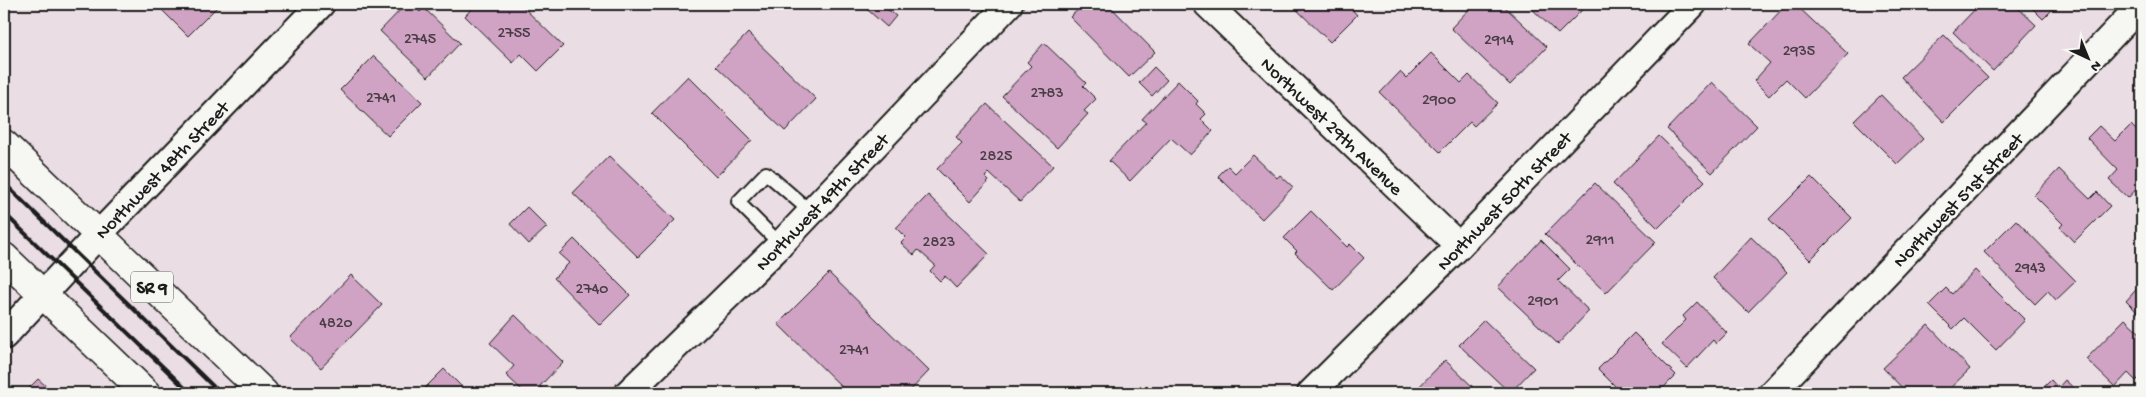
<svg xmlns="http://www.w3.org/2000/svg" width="2146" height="397" viewBox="0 0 2146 397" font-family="'Gochi Hand',sans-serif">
  <rect width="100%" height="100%" fill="#ebdde4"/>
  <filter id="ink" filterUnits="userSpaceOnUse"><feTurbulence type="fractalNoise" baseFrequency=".02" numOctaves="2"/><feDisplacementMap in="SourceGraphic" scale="10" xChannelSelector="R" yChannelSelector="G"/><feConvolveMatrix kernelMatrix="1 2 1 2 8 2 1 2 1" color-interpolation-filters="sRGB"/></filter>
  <g filter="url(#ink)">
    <!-- building -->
    <g fill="#d0a3c5" stroke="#1c1c1c">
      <path d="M156,4H220L188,36Z"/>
      <path d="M406,4H412L420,12L424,8L460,43L428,77L380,31Z"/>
      <path d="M476,4H520L563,46L538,71L521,54L513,63L465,16Z"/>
      <path d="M861,4H881L896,16L887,27Z"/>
      <path d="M1084,4H1108L1155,52L1129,77L1070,17Z"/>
      <path d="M1291,4H1347L1357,15L1330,42Z"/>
      <path d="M1474,4H1502L1547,47L1510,85L1451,28Z"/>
      <path d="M1527,4H1588L1558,34Z"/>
      <path d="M1787,4H1795L1848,54L1805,98L1786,79L1769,96L1754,81L1770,63L1749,44Z"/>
      <path d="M1980,4H2014L2036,25L1993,71L1953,32Z"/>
      <path d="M2028,4H2058L2043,19Z"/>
      <path d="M748,33L816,99L785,131L716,66Z"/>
      <path d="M1944,35L1988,78L1944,122L1901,77Z"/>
      <path d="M1044,43L1086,83L1083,86L1096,99L1084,111L1088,114L1057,148L1002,96L1031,66L1027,62Z"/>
      <path d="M1431,53L1461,83L1469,75L1498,103L1474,126L1470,122L1440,152L1380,93L1400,72L1406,78Z"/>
      <path d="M374,56L422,102L388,136L340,90Z"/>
      <path d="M1154,67L1167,80L1152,96L1139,83Z"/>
      <path d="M688,76L752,140L716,177L652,113Z"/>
      <path d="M1178,81L1198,101L1196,104L1206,114L1201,119L1213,131L1190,155L1171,138L1130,181L1109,161L1146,122L1142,119Z"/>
      <path d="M1712,82L1757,126L1712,173L1667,129Z"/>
      <path d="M1881,95L1923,139L1897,164L1854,121Z"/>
      <path d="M987,104L1053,166L1020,202L989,173L985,177L989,181L970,202L937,169L962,143L956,137Z"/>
      <path d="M2131,125L2142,136V183L2128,198L2109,180L2118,170L2087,138L2099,126L2115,141Z"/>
      <path d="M1659,136L1705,181L1658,228L1613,184Z"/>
      <path d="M1253,155L1277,178L1280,175L1293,187L1262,219L1218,176L1228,166L1235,173Z"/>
      <path d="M609,156L675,220L638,257L573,193Z"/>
      <path d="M2059,169L2090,199L2097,192L2110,206L2074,242L2060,227L2063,224L2034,195Z"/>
      <path d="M1811,177L1852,218L1810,260L1769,219Z"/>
      <path d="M1595,183L1656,242L1606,293L1545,234Z"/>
      <path d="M928,195L989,254L956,288L945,276L940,281L930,271L935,265L918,250L914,255L901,243L906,238L896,228Z"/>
      <path d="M527,207L547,227L529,244L510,224Z"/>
      <path d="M1311,211L1347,247L1350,244L1364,258L1333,290L1295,253L1297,251L1284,238Z"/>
      <path d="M2016,220L2076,281L2056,300L2048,291L2035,304L1984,252Z"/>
      <path d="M1751,237L1787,272L1748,312L1713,278Z"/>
      <path d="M574,239L630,295L600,325L554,278L569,263L559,254Z"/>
      <path d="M1541,240L1570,269L1558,281L1589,311L1558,344L1498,287Z"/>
      <path d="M1975,270L2025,320L1996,350L1964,318L1953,329L1929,305L1946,288L1952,294Z"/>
      <path d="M829,273L929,371L908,393H848L778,324Z"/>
      <path d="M351,275L382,305L321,368L290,338Z"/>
      <path d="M2142,283V317L2126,301Z"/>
      <path d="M1697,302L1727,333L1716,344L1713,340L1687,368L1662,344L1686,320L1683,316Z"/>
      <path d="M515,315L563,362L540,386L545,391L543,393H525L506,375L514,366L490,343Z"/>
      <path d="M2125,319L2142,335V375L2136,381L2128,373L2115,387L2086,359Z"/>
      <path d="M1484,320L1534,368L1510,393L1459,345Z"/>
      <path d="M1928,325L1970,369L1945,393H1907L1883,368Z"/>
      <path d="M1634,333L1676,375L1661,390L1664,393H1622L1598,369Z"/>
      <path d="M1445,360L1479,393H1413Z"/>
      <path d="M444,369L468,393H420Z"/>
      <path d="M38,379L54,393H24Z"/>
      <path d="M2051,380L2058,388L2065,380L2079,393H2038Z"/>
    </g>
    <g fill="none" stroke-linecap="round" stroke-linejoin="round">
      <defs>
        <path id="lane" d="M780,244L738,202L766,173L811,212"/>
        <g id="street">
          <path d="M1207,4L1459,246"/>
          <path d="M4,336L98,235L321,4"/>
          <path d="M628,393L776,249L1009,4"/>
          <path d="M1311,393L1459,246L1693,4"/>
          <path d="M1772,393L2142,4"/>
        </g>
        <g id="primary">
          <path d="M4,144L264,393"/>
          <path d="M4,257L146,393"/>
        </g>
      </defs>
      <!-- lane casing -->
      <use href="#lane" stroke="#1c1c1c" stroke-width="16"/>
      <!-- street casing -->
      <use href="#street" stroke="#1c1c1c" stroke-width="30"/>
      <!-- primary casing -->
      <use href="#primary" stroke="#1c1c1c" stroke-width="31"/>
      <!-- lane -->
      <use href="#lane" stroke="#f6f6f2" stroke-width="12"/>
      <!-- street -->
      <use href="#street" stroke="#f6f6f2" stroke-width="26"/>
      <!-- primary -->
      <use href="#primary" stroke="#f6f6f2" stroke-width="28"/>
      <!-- rail -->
      <g stroke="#1c1c1c" stroke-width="4">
        <path d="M4,183L220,393"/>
        <path d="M4,213L190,393"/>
      </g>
    </g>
  </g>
  <g text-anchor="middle" stroke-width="5" stroke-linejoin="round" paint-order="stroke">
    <!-- number labels -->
    <g font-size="16" fill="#493e46">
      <text x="514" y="37">2755</text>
      <text x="420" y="43">2745</text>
      <text x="1499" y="44">2914</text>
      <text x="1799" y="55">2935</text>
      <text x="1047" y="97">2783</text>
      <text x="381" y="102">2741</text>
      <text x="1439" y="104">2900</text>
      <text x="996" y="160">2825</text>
      <text x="1600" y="244">2911</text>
      <text x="939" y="246">2823</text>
      <text x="2030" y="272">2943</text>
      <text x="592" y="293">2740</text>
      <text x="1543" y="305">2901</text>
      <text x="336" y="327">4820</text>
      <text x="854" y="354">2741</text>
    </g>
    <!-- shield labels -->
    <rect fill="#f6f6f2" stroke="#5d5d5c" stroke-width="1" x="131" y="271.5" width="42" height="31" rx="4"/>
    <g font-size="18" font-weight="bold" fill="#1c1c1c">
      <text x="152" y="293">SR 9</text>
    </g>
    <!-- street labels -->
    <g font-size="19" fill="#1c1c1c" stroke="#f6f6f2">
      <text transform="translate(1333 125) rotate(44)" y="7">Northwest 29th Avenue</text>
      <text transform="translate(161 169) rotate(-46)" y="7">Northwest 48th Street</text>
      <text transform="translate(1957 199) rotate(-46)" y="7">Northwest 51st Street</text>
      <text transform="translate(1503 200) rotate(-46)" y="7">Northwest 50th Street</text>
      <text transform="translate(821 201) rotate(-46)" y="7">Northwest 49th Street</text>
    </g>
  </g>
  <!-- margin -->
  <rect width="2146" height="397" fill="none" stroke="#f6f6f2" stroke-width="20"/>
  <rect x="10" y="10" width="2126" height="377" fill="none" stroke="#1c1c1c" stroke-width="2" filter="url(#ink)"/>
  <!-- north arrow -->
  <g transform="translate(2088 58) rotate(136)" stroke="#f6f6f2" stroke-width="4" paint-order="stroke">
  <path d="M0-4L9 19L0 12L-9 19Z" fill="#1c1c1c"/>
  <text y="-8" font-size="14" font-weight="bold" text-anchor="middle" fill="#1c1c1c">N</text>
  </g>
</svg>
